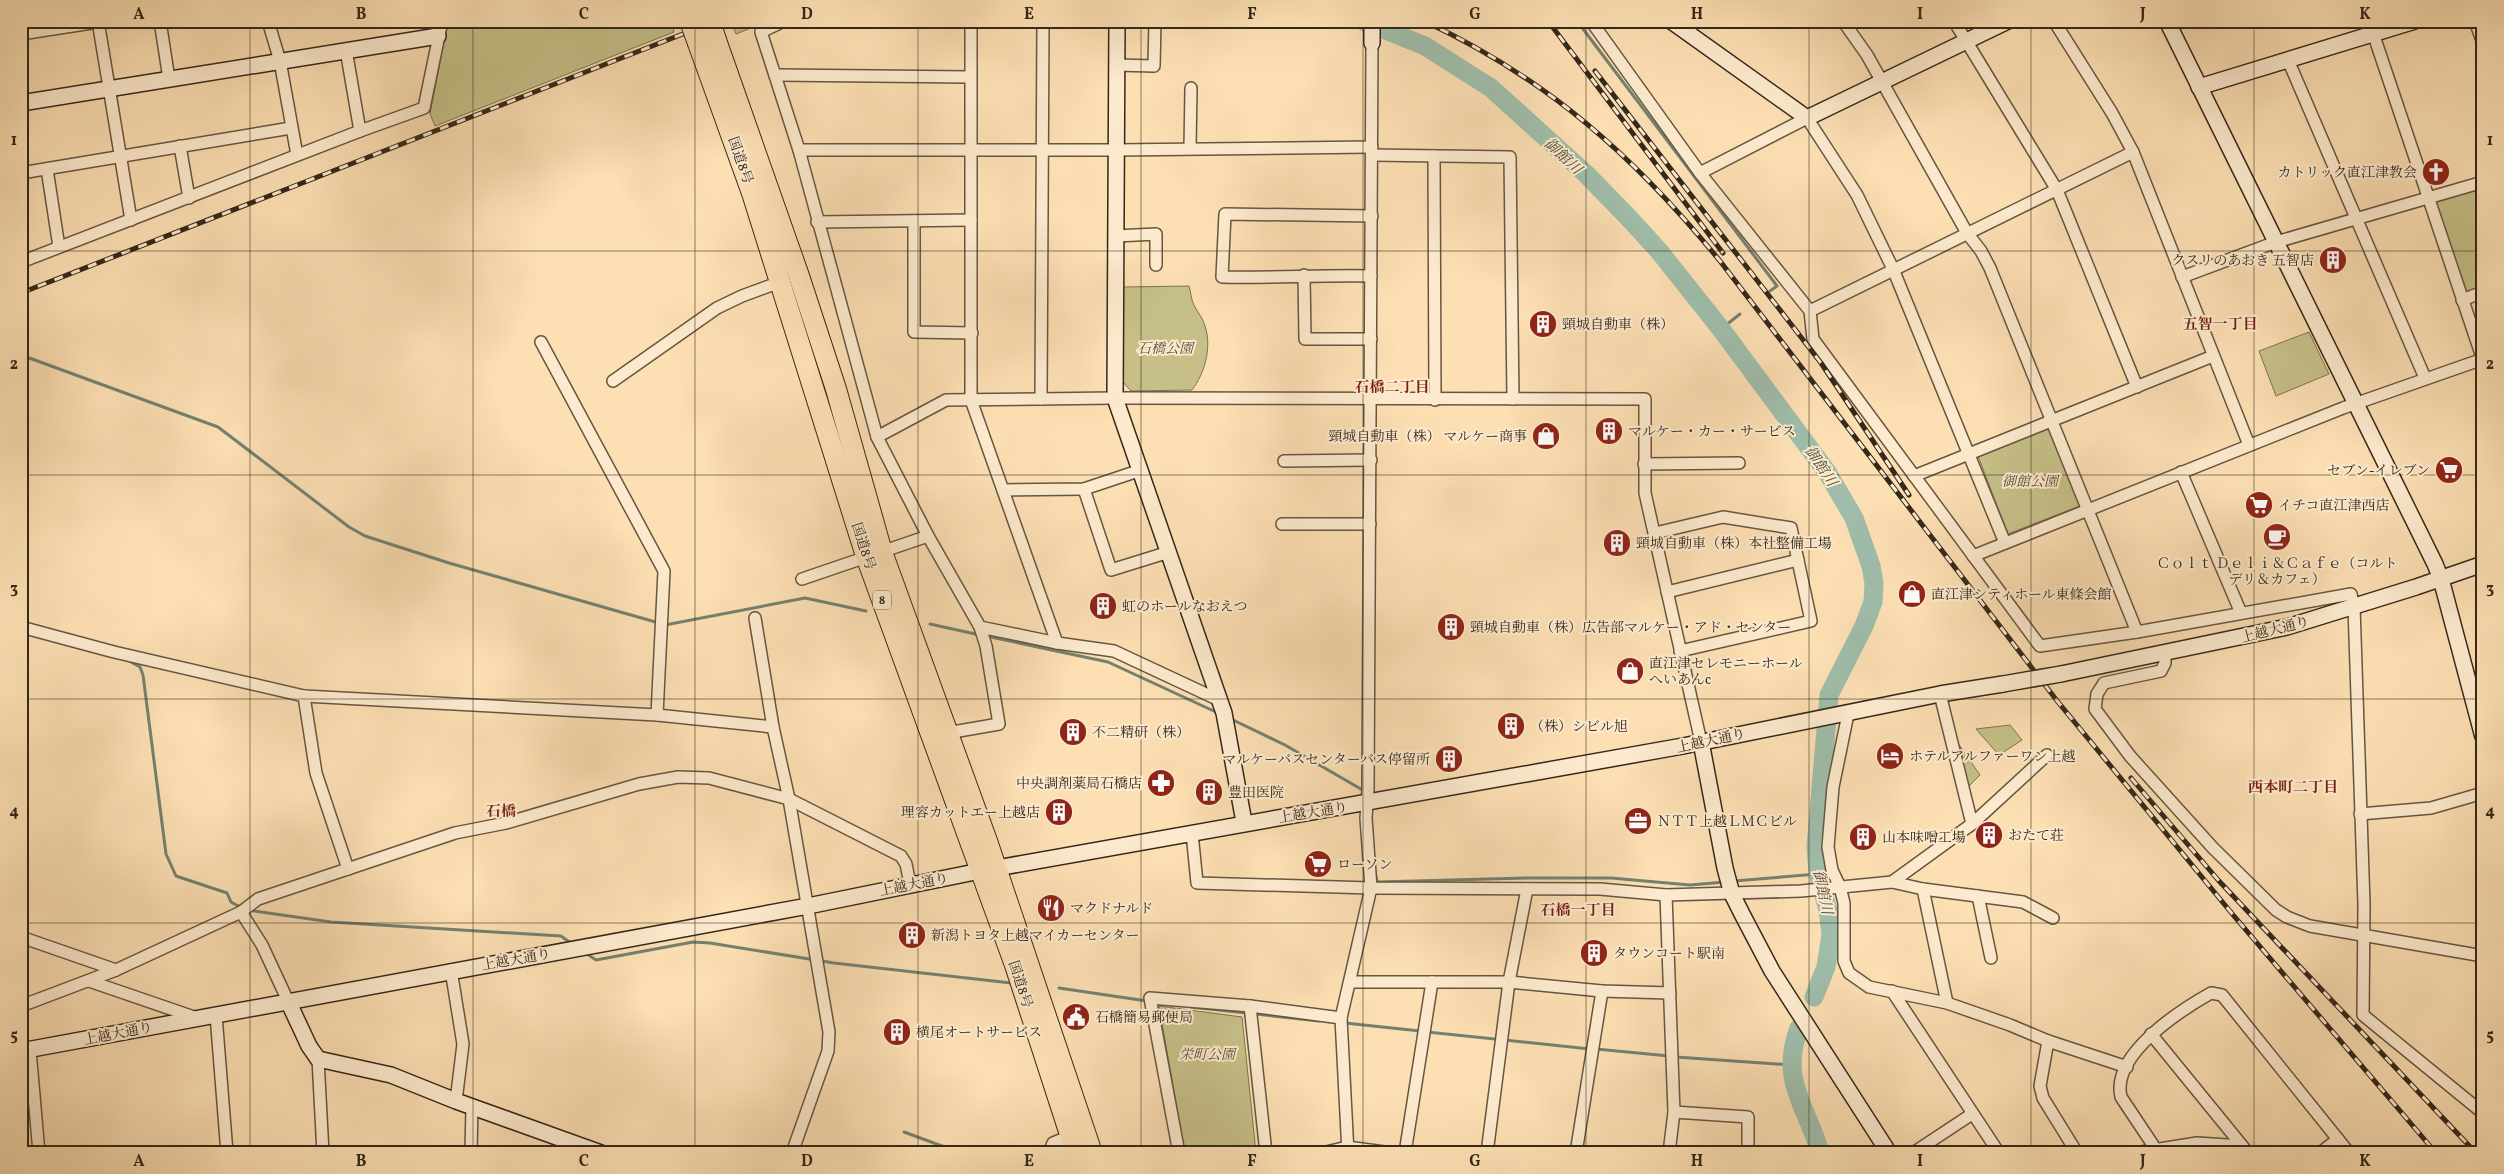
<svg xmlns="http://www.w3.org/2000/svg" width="2504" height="1174" viewBox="0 0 2504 1174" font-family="Vollkorn,'Noto Serif JP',serif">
  <rect width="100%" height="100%" fill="#fcdfb3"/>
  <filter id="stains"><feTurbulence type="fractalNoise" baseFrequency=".004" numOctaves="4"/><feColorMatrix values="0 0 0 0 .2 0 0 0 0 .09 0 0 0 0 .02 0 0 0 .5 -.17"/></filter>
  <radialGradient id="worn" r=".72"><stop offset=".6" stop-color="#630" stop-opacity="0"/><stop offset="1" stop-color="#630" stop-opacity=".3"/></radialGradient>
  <!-- green -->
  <g fill="#c6c088" stroke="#7d7450">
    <path d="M448,21H671L674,32L435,126L430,114Z"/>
    <path d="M731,21H768L736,34Z"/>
    <path d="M2483,188V287L2464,293L2433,202Z"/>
    <path d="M1189,286C1191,292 1191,300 1194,305C1198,313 1203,318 1205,326C1212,347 1205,373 1192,390L1131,391L1123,382V287Z"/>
    <path d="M2309,332L2329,374L2276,396L2259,351Z"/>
    <path d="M2051,427L2082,505L2008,534L1978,456Z"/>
    <path d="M2010,725L2022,740L1999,755L1976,729Z"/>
    <path d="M1960,746L1980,775L1968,787Z"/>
    <path d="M1159,1006L1242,1017L1256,1153H1185Z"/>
  </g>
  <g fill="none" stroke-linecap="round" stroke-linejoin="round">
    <!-- stream -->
    <g stroke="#748170" stroke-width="3">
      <path d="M1577,21L1777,286L1770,291"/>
      <path d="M1721,329L1740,314"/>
      <path d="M21,355L218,427L349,527L365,536L449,563L659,623"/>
      <path d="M930,624L980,635"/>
      <path d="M665,625L805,598L866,611"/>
      <path d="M986,636L1108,662L1218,713"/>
      <path d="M131,662L140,667L143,675L166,854L176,876L227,893L231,902L242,908"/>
      <path d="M1231,719L1285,745L1366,792"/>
      <path d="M1375,871L1377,882L1527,878H1611L1690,885L1725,882"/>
      <path d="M1734,881L1818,874"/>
      <path d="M247,910L331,922L561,936L572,944"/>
      <path d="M584,952L596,960L693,942L710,943L834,963L1011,983"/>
      <path d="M1059,988L1147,1001"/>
      <path d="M1191,1007L1319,1021"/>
      <path d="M1345,1023L1420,1031"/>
      <path d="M1427,1032L1590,1049"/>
      <path d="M1596,1049L1669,1056"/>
      <path d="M1676,1057L1792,1065"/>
      <path d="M904,1132L961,1153"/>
    </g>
    <!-- river -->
    <g stroke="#9fbdaa" stroke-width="19">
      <path d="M1363,21L1425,46L1491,88L1586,174L1628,217L1659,251L1721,329L1827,472L1854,518L1871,566L1874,583L1873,602L1864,626L1829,695L1816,846L1818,874L1828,910L1831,934L1826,967L1814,997"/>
      <path d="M1799,1028C1779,1082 1807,1105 1820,1153"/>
    </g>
    <defs>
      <g id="street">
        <path d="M98,21L131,220"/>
        <path d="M160,21L169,79"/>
        <path d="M268,21L280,61L297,155"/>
        <path d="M784,21L761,32L799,150L877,437L928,536L980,627L986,646L999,724L947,733"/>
        <path d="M971,21V400L1057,643"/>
        <path d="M1591,21L1700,173L1810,311L1813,339L2040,646L2137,632L2351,594L2354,607L2364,904L2363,1015L2483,1113"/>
        <path d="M1843,21L1867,55L1967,233L1981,251L1990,268L2137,632"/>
        <path d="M1954,21L2057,190L2137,387"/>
        <path d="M2054,21L2112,113L2133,152L2249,445"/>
        <path d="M2369,21L2483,360"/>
        <path d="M2475,21L2483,43"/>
        <path d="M2170,26L2184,21"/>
        <path d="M1688,32L1695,21"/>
        <path d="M21,34L98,22"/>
        <path d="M346,50L360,131"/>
        <path d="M2288,60L2425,378"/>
        <path d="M1117,65L1154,66L1155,21"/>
        <path d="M775,75L970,77"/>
        <path d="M180,146L189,198"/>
        <path d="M1190,148L1191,88"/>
        <path d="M799,150H1116L1372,147"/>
        <path d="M1372,155L1510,157L1513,399"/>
        <path d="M1434,156L1435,400"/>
        <path d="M47,169L59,247"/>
        <path d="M21,173L291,128"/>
        <path d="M1700,173L1807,118L1857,195L1893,269L2005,543"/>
        <path d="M914,221V332L972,333"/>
        <path d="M817,222L971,220"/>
        <path d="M1116,236L1156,234V265"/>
        <path d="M21,262L360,131L424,108L442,21"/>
        <path d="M1304,275L1305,339H1371"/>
        <path d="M1371,276C1322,275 1272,278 1222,277L1225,214L1372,216"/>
        <path d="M2182,277L2276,242L2483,182"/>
        <path d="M2462,300L2483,292"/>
        <path d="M1810,311L2133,152"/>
        <path d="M541,342L664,571L657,715"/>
        <path d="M613,381L717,308L742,296L780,282"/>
        <path d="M1041,399L1043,21"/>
        <path d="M877,437L946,400L1115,398L1645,399V493L1701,742"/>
        <path d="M1284,461L1371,460"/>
        <path d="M1644,464L1739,463"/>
        <path d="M2181,472L2241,613"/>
        <path d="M1914,476L2213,356"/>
        <path d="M1084,489L1111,570L1169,552"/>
        <path d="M1003,490L1084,489L1141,470"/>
        <path d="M1282,524H1370"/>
        <path d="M1655,533L1723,517L1791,528L1811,621L1680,651"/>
        <path d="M1973,556L2343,408L2483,359"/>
        <path d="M802,579L928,536"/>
        <path d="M1667,592L1798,560"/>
        <path d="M755,618L773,727L789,799L829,1032L828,1051L792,1153"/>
        <path d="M21,627L114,652L304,696L657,715L773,727"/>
        <path d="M980,627L1057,643L1114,651L1219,700"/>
        <path d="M2165,653V663L2161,671L2104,683L2097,694L2095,709L2130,756L2213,848L2276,910L2287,917L2310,926L2483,956"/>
        <path d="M1940,694L1972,824"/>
        <path d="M304,696L316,773L348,869"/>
        <path d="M1848,714L1833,787L1828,847L1832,870L1840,887L1844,903V961L1849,973L1869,987L1947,1003L2010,1025L2048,1041L2127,1067"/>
        <path d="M2360,814L2431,808L2483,793"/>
        <path d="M1192,833L1197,883L1371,888L1600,889L1666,895L1801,891L1892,882L1972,824L2047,755"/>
        <path d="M1892,882L1923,889L2023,902L2053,918"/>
        <path d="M1923,889L1947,1003"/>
        <path d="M1666,895L1674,1112L1669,1153"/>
        <path d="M1978,896L1991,958"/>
        <path d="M241,912L262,945L288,1001"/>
        <path d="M21,937L116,970"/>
        <path d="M451,970L463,1044L456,1101"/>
        <path d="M89,981L197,1018"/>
        <path d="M1350,982H1509L1602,991L1670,993"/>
        <path d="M1892,991L1999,1153"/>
        <path d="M21,1006L116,970L241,912L258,899L455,833L506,823L639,784L678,777L709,778L789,799L901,856L906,864L910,884"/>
        <path d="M1250,1006L1266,1153"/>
        <path d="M216,1015L227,1153"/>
        <path d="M2151,1034L2248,1153"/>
        <path d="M2048,1041L2040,1086L2043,1098L2077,1153"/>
        <path d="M30,1050L39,1153"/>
        <path d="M318,1059L323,1153"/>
        <path d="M1674,1112L1748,1117V1153"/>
        <path d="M2155,1148L2121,1097C2111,1055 2179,1011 2211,993L2222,995L2349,1153"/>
        <path d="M471,1153L472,1106"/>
        <path d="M1049,1153L1053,1143L1070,1136"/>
        <path d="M1179,1153L1150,998L1250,1006L1341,1018"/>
        <path d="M1322,1153L1347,1147L1392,1153"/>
        <path d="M1348,1153L1341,1018L1371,888L1366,818L1368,790L1372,43"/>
        <path d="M1405,1153L1432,982"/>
        <path d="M1487,1153L1509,982L1527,889"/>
        <path d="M1576,1153L1602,991"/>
        <path d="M1913,1153L1972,1114"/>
        <path d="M2135,1153L2197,1143L2242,1146"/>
        <path d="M2320,1153L2338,1139"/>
      </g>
      <g id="secondary">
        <path d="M1117,21L1115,398L1224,713L1244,822"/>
        <path d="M1372,21V43"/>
        <path d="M1671,21L1807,118L2008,21"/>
        <path d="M2167,21L2435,564L2441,579L2483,737"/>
        <path d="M2199,87L2415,21"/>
        <path d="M21,103L438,36"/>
        <path d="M2061,674L2287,627L2416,587L2483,564"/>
        <path d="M1701,742L1725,868L1732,894L1742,914L1772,971L1889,1153"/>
        <path d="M288,1001L309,1046L318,1059L391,1075L456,1101L601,1153"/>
        <path d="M21,1051L808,906L980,871L1683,746L1940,694L2003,684"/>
      </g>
      <g id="highway">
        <path d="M716,40L799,276L836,389L882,552L987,841L1092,1153"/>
        <path d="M698,43L752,193L866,556L1015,965L1076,1153"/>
      </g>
    </defs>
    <!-- street casing -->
    <use href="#street" stroke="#665640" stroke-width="14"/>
    <!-- secondary casing -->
    <use href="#secondary" stroke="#342819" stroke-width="18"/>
    <!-- highway casing -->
    <use href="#highway" stroke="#342819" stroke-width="22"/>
    <!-- street -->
    <use href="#street" stroke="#fdeace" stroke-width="11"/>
    <!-- secondary -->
    <use href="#secondary" stroke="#fdeace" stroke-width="15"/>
    <!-- highway -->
    <use href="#highway" stroke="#fcdfb3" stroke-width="20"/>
    <defs>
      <g id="rail">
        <path d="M1424,21C1548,79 1634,156 1720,261L2058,702L2234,916L2436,1153"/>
        <path d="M1548,21L1723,253"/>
        <path d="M1595,71L1821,363L1909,495"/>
        <path d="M21,293L716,21"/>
        <path d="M2131,778L2219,881L2476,1153"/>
      </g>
    </defs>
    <!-- rail casing -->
    <use href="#rail" stroke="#342819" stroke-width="5"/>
    <!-- rail -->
    <use href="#rail" stroke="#fdeace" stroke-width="3" stroke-dasharray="9" stroke-linecap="butt"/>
    <defs>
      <path id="secondary-bridge" d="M2003,684L2061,674"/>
      <g id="highway-bridge">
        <path d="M690,21L698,43"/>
        <path d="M710,21L716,40"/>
      </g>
    </defs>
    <!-- secondary-bridge casing -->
    <use href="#secondary-bridge" stroke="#342819" stroke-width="18" stroke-linecap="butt"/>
    <!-- highway-bridge casing -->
    <use href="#highway-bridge" stroke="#342819" stroke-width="22" stroke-linecap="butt"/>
    <!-- secondary-bridge -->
    <use href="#secondary-bridge" stroke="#fdeace" stroke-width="15"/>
    <!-- highway-bridge -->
    <use href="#highway-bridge" stroke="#fcdfb3" stroke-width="20"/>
  </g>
  <!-- grid -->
  <path fill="none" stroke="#342819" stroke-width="1" stroke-opacity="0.55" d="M250,21V1153M473,21V1153M695,21V1153M918,21V1153M1141,21V1153M1363,21V1153M1586,21V1153M1809,21V1153M2031,21V1153M2254,21V1153M21,251H2483M21,475H2483M21,699H2483M21,923H2483"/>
  <!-- icons -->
  <defs>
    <symbol id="church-disc" viewBox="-11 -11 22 22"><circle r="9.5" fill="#8f2418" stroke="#fdeace"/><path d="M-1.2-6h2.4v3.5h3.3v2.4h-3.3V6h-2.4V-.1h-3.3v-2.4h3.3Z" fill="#fff"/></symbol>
    <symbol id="building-disc" viewBox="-11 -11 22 22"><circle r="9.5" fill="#8f2418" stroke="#fdeace"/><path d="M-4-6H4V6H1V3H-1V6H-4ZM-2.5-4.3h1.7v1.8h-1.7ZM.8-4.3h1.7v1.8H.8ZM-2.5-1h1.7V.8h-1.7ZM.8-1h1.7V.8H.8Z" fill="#fff"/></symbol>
    <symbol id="shop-disc" viewBox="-11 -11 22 22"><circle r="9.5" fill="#8f2418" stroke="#fdeace"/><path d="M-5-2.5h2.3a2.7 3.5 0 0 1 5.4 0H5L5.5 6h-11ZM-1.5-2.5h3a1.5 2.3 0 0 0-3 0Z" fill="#fff"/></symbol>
    <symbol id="supermarket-disc" viewBox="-11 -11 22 22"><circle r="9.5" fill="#8f2418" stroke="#fdeace"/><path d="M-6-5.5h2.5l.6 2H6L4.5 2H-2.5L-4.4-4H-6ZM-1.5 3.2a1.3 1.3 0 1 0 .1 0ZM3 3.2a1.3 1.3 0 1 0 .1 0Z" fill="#fff"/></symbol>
    <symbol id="cafe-disc" viewBox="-11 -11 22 22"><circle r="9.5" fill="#8f2418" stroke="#fdeace"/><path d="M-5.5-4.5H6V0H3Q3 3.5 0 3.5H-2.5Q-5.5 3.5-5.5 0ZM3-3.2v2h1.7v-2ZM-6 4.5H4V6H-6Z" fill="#fff"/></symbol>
    <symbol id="hotel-disc" viewBox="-11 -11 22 22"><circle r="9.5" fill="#8f2418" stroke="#fdeace"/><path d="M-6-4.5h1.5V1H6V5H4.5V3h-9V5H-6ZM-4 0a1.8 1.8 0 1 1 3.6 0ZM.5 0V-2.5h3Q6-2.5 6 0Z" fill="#fff"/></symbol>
    <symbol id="pharmacy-disc" viewBox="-11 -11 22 22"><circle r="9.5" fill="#8f2418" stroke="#fdeace"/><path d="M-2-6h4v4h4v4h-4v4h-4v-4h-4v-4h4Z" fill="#fff"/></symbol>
    <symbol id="office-disc" viewBox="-11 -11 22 22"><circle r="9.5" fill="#8f2418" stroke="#fdeace"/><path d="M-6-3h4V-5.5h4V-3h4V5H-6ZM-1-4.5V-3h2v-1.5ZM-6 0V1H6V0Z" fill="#fff"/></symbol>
    <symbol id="restaurant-disc" viewBox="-11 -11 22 22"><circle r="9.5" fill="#8f2418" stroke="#fdeace"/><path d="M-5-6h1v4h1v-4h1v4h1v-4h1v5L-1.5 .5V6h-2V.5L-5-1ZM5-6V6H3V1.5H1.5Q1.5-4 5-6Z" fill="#fff"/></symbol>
    <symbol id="civic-disc" viewBox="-11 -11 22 22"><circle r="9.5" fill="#8f2418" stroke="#fdeace"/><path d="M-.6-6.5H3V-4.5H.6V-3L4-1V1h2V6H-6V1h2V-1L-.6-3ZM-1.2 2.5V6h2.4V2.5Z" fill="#fff"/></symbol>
  </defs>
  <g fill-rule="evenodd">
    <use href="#church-disc" x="2420" y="156" width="32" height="32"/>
    <use href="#building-disc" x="2317" y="244" width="32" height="32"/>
    <use href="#building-disc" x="1527" y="308" width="32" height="32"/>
    <use href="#building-disc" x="1593" y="415" width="32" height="32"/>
    <use href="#shop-disc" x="1530" y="420" width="32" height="32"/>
    <use href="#supermarket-disc" x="2433" y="454" width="32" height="32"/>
    <use href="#supermarket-disc" x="2243" y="489" width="32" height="32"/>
    <use href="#cafe-disc" x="2261" y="521" width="32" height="32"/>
    <use href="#building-disc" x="1601" y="527" width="32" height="32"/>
    <use href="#shop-disc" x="1896" y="578" width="32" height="32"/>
    <use href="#building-disc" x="1087" y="590" width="32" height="32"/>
    <use href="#building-disc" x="1435" y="611" width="32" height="32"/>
    <use href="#shop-disc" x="1614" y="655" width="32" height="32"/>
    <use href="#building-disc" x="1495" y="710" width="32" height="32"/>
    <use href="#building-disc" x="1057" y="716" width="32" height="32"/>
    <use href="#hotel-disc" x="1874" y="740" width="32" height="32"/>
    <use href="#building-disc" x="1433" y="743" width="32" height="32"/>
    <use href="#pharmacy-disc" x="1145" y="767" width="32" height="32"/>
    <use href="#building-disc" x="1193" y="776" width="32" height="32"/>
    <use href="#building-disc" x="1043" y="796" width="32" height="32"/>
    <use href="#office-disc" x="1622" y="805" width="32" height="32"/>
    <use href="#building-disc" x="1973" y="819" width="32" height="32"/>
    <use href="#building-disc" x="1847" y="821" width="32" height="32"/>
    <use href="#supermarket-disc" x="1302" y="848" width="32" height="32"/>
    <use href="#restaurant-disc" x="1035" y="892" width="32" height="32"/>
    <use href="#building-disc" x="896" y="919" width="32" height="32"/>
    <use href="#building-disc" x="1578" y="937" width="32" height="32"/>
    <use href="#civic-disc" x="1060" y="1001" width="32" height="32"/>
    <use href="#building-disc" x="881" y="1016" width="32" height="32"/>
  </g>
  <g text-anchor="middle" stroke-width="4" stroke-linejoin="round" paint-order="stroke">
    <!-- shield labels -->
    <rect fill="#fdeace" stroke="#70624f" stroke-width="1" x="873" y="590.5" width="18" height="19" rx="4"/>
    <g font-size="12" font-weight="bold" fill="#342819">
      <text x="882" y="604">8</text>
    </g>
    <!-- street labels -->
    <g font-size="14" fill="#342819" stroke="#fdeace">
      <text transform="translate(741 160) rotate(71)" y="5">国道8号</text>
      <text transform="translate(864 546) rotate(72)" y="5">国道8号</text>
      <text transform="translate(2275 629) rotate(-14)" y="5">上越大通り</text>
      <text transform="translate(1711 740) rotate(-12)" y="5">上越大通り</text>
      <text transform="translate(1313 812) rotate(-9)" y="5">上越大通り</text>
      <text transform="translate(914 884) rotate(-11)" y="5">上越大通り</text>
      <text transform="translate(516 959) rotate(-10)" y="5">上越大通り</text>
      <text transform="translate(1021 984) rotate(72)" y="5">国道8号</text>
      <text transform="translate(118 1033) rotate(-11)" y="5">上越大通り</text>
    </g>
    <!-- poi labels -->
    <g font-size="14" fill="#342819" stroke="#fdeace" text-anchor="start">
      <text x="2417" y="177" text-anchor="end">カトリック直江津教会</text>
      <text x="2314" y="265" text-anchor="end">クスリのあおき 五智店</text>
      <text x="1562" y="329">頸城自動車（株）</text>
      <text x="1628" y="436">マルケー・カー・サービス</text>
      <text x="1527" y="441" text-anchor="end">頸城自動車（株） マルケー商事</text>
      <text x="2430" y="475" text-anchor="end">セブン-イレブン</text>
      <text x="2278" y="510">イチコ直江津西店</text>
      <text x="1636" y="548">頸城自動車（株）本社整備工場</text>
      <text x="2277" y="568" text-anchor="middle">Ｃｏｌｔ Ｄｅｌｉ＆Ｃａｆｅ（コルト<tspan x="2277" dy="16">デリ＆カフェ）</tspan></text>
      <text x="1931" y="599">直江津シティホール東條会館</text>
      <text x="1122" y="611">虹のホールなおえつ</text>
      <text x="1470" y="632">頸城自動車（株）広告部マルケー・アド・センター</text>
      <text x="1649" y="668">直江津セレモニーホール<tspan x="1649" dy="16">へいあんc</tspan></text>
      <text x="1530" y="731">（株）シビル旭</text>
      <text x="1092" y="737">不二精研（株）</text>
      <text x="1909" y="761">ホテルアルファーワン上越</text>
      <text x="1430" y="764" text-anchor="end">マルケーバスセンターバス停留所</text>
      <text x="1142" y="788" text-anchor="end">中央調剤薬局石橋店</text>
      <text x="1228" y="797">豊田医院</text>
      <text x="1040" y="817" text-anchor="end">理容カットエー上越店</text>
      <text x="1657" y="826">ＮＴＴ上越ＬＭＣビル</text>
      <text x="2008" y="840">おたて荘</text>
      <text x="1882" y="842">山本味噌工場</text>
      <text x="1337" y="869">ローソン</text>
      <text x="1070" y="913">マクドナルド</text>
      <text x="931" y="940">新潟トヨタ上越マイカーセンター</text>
      <text x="1613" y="958">タウンコート駅南</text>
      <text x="1095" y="1022">石橋簡易郵便局</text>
      <text x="916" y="1037">横尾オートサービス</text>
    </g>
    <!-- park labels -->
    <g font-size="14" font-style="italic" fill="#584e35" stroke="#fdeace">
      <text x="1165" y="353">石橋公園</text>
      <text x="2030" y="486">御館公園</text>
      <text x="1207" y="1059">栄町公園</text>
    </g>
    <!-- water labels -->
    <g font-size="15" font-style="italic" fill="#4f4d3d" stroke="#fdeace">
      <text transform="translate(1563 156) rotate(43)" y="5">御館川</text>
      <text transform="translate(1821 466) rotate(56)" y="5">御館川</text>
      <text transform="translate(1823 892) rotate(78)" y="5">御館川</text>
    </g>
    <!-- neighbourhood labels -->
    <g font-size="15" font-weight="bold" fill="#7a1f14" stroke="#fdeace">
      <text x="2220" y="329">五智一丁目</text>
      <text x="1392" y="392">石橋二丁目</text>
      <text x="2293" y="792">西本町二丁目</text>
      <text x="501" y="816">石橋</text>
      <text x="1578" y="915">石橋一丁目</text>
    </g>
  </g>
  <!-- margin -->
  <rect width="2504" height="1174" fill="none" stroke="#fcdfb3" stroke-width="55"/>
  <rect x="28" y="28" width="2448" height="1118" fill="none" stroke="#342819" stroke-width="2"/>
  <g font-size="16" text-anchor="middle" font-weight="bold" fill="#342819">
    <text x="139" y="19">A</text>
    <text x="361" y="19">B</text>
    <text x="584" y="19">C</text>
    <text x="807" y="19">D</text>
    <text x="1029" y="19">E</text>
    <text x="1252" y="19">F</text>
    <text x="1475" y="19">G</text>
    <text x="1697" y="19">H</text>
    <text x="1920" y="19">I</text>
    <text x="2143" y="19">J</text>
    <text x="2365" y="19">K</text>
    <text x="14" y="145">1</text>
    <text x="2490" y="145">1</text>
    <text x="14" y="369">2</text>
    <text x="2490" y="369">2</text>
    <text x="14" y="593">3</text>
    <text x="2490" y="593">3</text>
    <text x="14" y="816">4</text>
    <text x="2490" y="816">4</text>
    <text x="14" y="1040">5</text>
    <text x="2490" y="1040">5</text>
    <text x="139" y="1166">A</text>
    <text x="361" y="1166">B</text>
    <text x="584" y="1166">C</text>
    <text x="807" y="1166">D</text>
    <text x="1029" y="1166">E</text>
    <text x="1252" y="1166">F</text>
    <text x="1475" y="1166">G</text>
    <text x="1697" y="1166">H</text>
    <text x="1920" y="1166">I</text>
    <text x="2143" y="1166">J</text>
    <text x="2365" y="1166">K</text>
  </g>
  <rect width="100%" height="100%" filter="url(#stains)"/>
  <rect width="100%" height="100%" fill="url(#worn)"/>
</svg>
